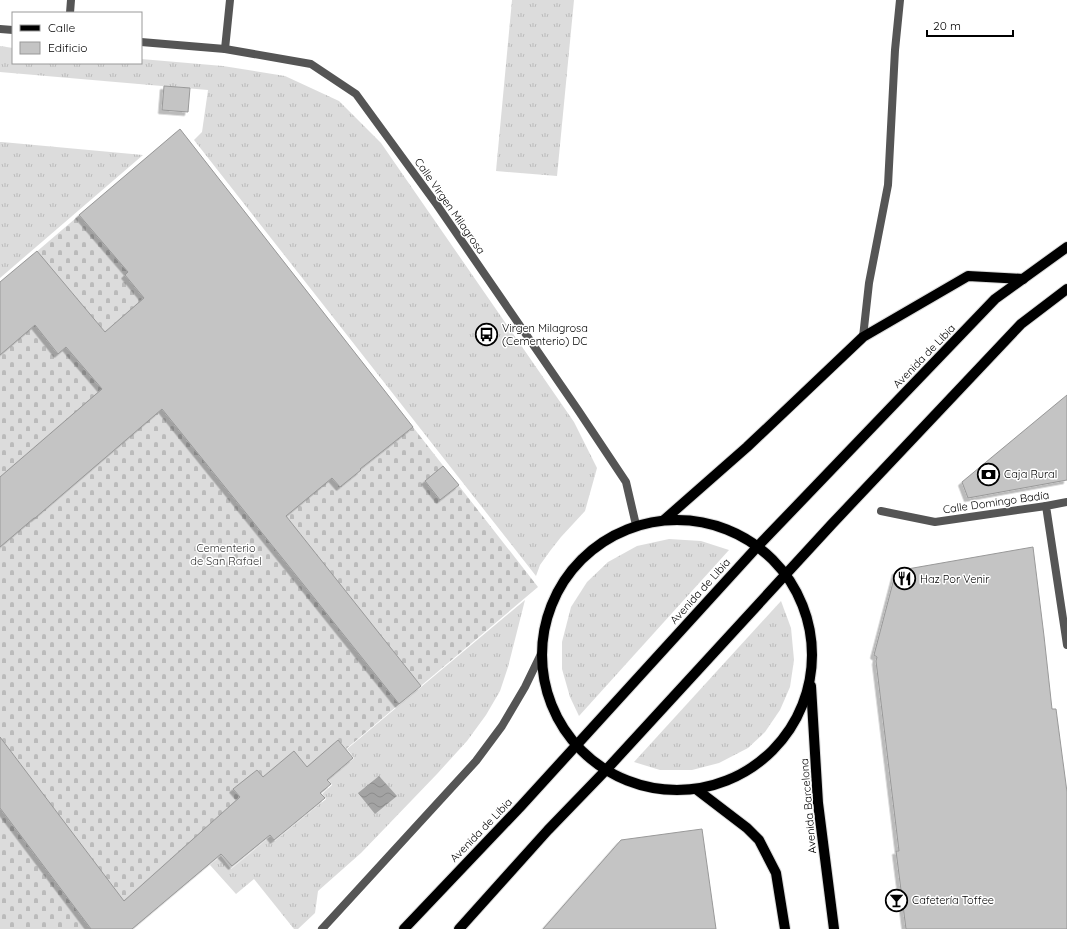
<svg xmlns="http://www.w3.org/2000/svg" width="1067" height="929" viewBox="0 0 1067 929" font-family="Quicksand,sans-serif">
  <defs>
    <pattern id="grass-tufts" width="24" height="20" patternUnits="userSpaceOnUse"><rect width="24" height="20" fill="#dcdcdc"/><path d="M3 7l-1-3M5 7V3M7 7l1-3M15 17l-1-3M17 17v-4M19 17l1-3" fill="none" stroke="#bbb"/></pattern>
    <pattern id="cemetery-stones" width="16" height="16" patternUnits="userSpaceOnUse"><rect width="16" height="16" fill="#dcdcdc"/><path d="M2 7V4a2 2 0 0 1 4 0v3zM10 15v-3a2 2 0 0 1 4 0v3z" fill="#bbb"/></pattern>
    <pattern id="water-waves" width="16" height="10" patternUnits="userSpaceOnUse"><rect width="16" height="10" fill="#a3a3a3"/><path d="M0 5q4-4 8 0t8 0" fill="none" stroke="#8b8b8b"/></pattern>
    <filter id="shadow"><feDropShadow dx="-3.5" dy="3.5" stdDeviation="0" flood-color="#0004"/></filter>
  </defs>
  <rect width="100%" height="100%" fill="#fff"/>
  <!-- grass -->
  <g fill="url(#grass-tufts)">
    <path d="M512,0H574L557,176L496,171Z"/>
    <path d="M0,46L13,48V63H141V59L223,66L285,76L339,101L381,143L574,422L597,468L585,511L561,537L550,551L540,565L536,576L194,140L202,132L208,90L0,72Z"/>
    <path d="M0,142H2L143,155L0,278Z"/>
    <path d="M669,539L701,541L729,550L579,716L570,697L562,669V642L571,607L587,582L608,562L637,546Z"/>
    <path d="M525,600L508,667L500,691L486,715L467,741L437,774L361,853L318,891L315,913L298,929H294L254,879L236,894L210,865L221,856L231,869L271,836L275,841L326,799L322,794L332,785L322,772L334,761L341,769L354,758L347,749Z"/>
    <path d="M781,601L791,628L794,660L790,687L780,710L765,732L748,748L719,763L692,770H660L634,762Z"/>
  </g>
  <!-- cemetery -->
  <path fill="url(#cemetery-stones)" d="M180,129L538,587L346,749L353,758L342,768L335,760L321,772L331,784L321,793L325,798L274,840L270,835L232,866L221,854L132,929H0V283Z"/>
  <!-- water -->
  <path fill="url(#water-waves)" d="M379,776L397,796L375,814L358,793Z"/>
  <!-- building -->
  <g fill="#c4c4c4" stroke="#999" filter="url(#shadow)">
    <path d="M164,86L190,88L188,112L162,110Z"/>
    <path d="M180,129L413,427L360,469L361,470L340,487L332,478L286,516L421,686L399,704L287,564L162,409L35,518H34L0,547V477L102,389L66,347L58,354L35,325L0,355V282L37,251L105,332L144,298L125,275L128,272L79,215Z"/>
    <path d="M1067,395V480L968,498L962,482Z"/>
    <path d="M443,466L459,485L440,500L425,481Z"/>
    <path d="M1033,547L1044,636L1052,709H1056L1067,792V929H906L896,851H899L876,661L877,657L874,655L896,571Z"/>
    <path d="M0,737L124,901L240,797L233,789L257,770L263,777L294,751L307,767L338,740L353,758L327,780L331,784L320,793L325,798L274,840L270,835L232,866L221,854L132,929H91L0,808Z"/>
    <path d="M702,829L716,929H543L621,840Z"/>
  </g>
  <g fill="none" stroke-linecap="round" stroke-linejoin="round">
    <defs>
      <g id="primary">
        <circle cx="677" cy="655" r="135"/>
        <path d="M664,520L747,447L863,337L968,276L1023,279"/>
        <path d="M811,686L818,803L834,929"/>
        <path d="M696,789L747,828L759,840L776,873L785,929"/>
        <path d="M404,929L521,806L758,546L995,299L1067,247"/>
        <path d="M459,929L548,830L606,770L832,524L1021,324L1067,289"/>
      </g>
    </defs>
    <!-- primary casing -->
    <use href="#primary" stroke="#dbdbdb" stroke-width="12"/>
    <!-- pedestrian -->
    <path stroke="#555" stroke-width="8" d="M881,511L935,522L1046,506"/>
    <!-- minor -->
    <g stroke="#555" stroke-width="8">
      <path d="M70,13L71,0"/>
      <path d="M225,49L230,0"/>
      <path d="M863,337L869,283L888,185L895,50L900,0"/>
      <path d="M1067,502L1046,506L1067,645"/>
      <path d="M322,929L476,761L502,726L525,687L541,654"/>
    </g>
    <!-- tertiary -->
    <g stroke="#555" stroke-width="8">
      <path d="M0,29L13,30"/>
      <path d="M141,42L225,49L311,64L356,94L437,205L578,410L626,482L636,525"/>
    </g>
    <!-- primary -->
    <use href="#primary" stroke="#000" stroke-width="10"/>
  </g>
  <!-- icons -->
  <defs>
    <symbol id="bus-ring" viewBox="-11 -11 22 22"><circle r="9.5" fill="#fff" stroke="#000" stroke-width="1.5"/><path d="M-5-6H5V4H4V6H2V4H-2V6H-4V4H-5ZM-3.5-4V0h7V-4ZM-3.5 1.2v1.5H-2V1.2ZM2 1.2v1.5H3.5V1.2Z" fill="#000"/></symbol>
    <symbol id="bank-ring" viewBox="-11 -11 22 22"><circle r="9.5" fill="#fff" stroke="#000" stroke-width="1.5"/><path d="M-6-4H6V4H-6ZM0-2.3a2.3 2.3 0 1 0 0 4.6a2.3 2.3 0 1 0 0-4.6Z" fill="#000"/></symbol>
    <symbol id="restaurant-ring" viewBox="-11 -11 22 22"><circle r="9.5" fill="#fff" stroke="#000" stroke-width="1.5"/><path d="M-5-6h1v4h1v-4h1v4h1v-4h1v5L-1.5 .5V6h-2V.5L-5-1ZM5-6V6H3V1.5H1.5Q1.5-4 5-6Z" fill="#000"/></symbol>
    <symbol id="bar-ring" viewBox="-11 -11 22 22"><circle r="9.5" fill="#fff" stroke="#000" stroke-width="1.5"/><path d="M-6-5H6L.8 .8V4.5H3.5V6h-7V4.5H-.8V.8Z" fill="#000"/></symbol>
  </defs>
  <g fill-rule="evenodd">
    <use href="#bus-ring" x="474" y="322" width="25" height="25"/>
    <use href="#bank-ring" x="976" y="462" width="25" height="25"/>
    <use href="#restaurant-ring" x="892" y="566" width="25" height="25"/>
    <use href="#bar-ring" x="884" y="888" width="25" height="25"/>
  </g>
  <g text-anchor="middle" stroke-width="3" stroke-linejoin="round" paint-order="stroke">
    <!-- street labels -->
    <g font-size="11" fill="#000" stroke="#fff">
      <text transform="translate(450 206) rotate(55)" y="4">Calle Virgen Milagrosa</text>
      <text transform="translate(924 356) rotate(-46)" y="4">Avenida de Libia</text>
      <text transform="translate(996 502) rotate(-8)" y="4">Calle Domingo Badía</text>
      <text transform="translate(700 591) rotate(-48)" y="4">Avenida de Libia</text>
      <text transform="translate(808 806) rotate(-95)" y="4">Avenida Barcelona</text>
      <text transform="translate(481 830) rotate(-46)" y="4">Avenida de Libia</text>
    </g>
    <!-- poi labels -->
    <g font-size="11" fill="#000" stroke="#fff" text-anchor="start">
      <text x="502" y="332">Virgen Milagrosa<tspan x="502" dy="13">(Cementerio) DC</tspan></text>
      <text x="1004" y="478">Caja Rural</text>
      <text x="920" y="583">Haz Por Venir</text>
      <text x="912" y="904">Cafetería Toffee</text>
    </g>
    <!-- park labels -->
    <g font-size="11" fill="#333" stroke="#fff">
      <text x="226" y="552">Cementerio<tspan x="226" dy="13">de San Rafael</tspan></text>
    </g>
  </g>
  <!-- legend -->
  <rect x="12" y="12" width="130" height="52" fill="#ffffff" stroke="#999999"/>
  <rect x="20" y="25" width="20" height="6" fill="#000000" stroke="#999999"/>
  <text x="48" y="32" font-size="12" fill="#000000">Calle</text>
  <rect x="20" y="42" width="20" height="12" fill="#c4c4c4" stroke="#999999"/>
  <text x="48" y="52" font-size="12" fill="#000000">Edificio</text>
  <!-- scale -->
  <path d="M927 30v6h86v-6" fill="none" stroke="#000000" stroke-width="2"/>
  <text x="933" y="30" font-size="12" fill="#000000" stroke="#ffffff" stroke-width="3" paint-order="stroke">20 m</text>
</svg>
